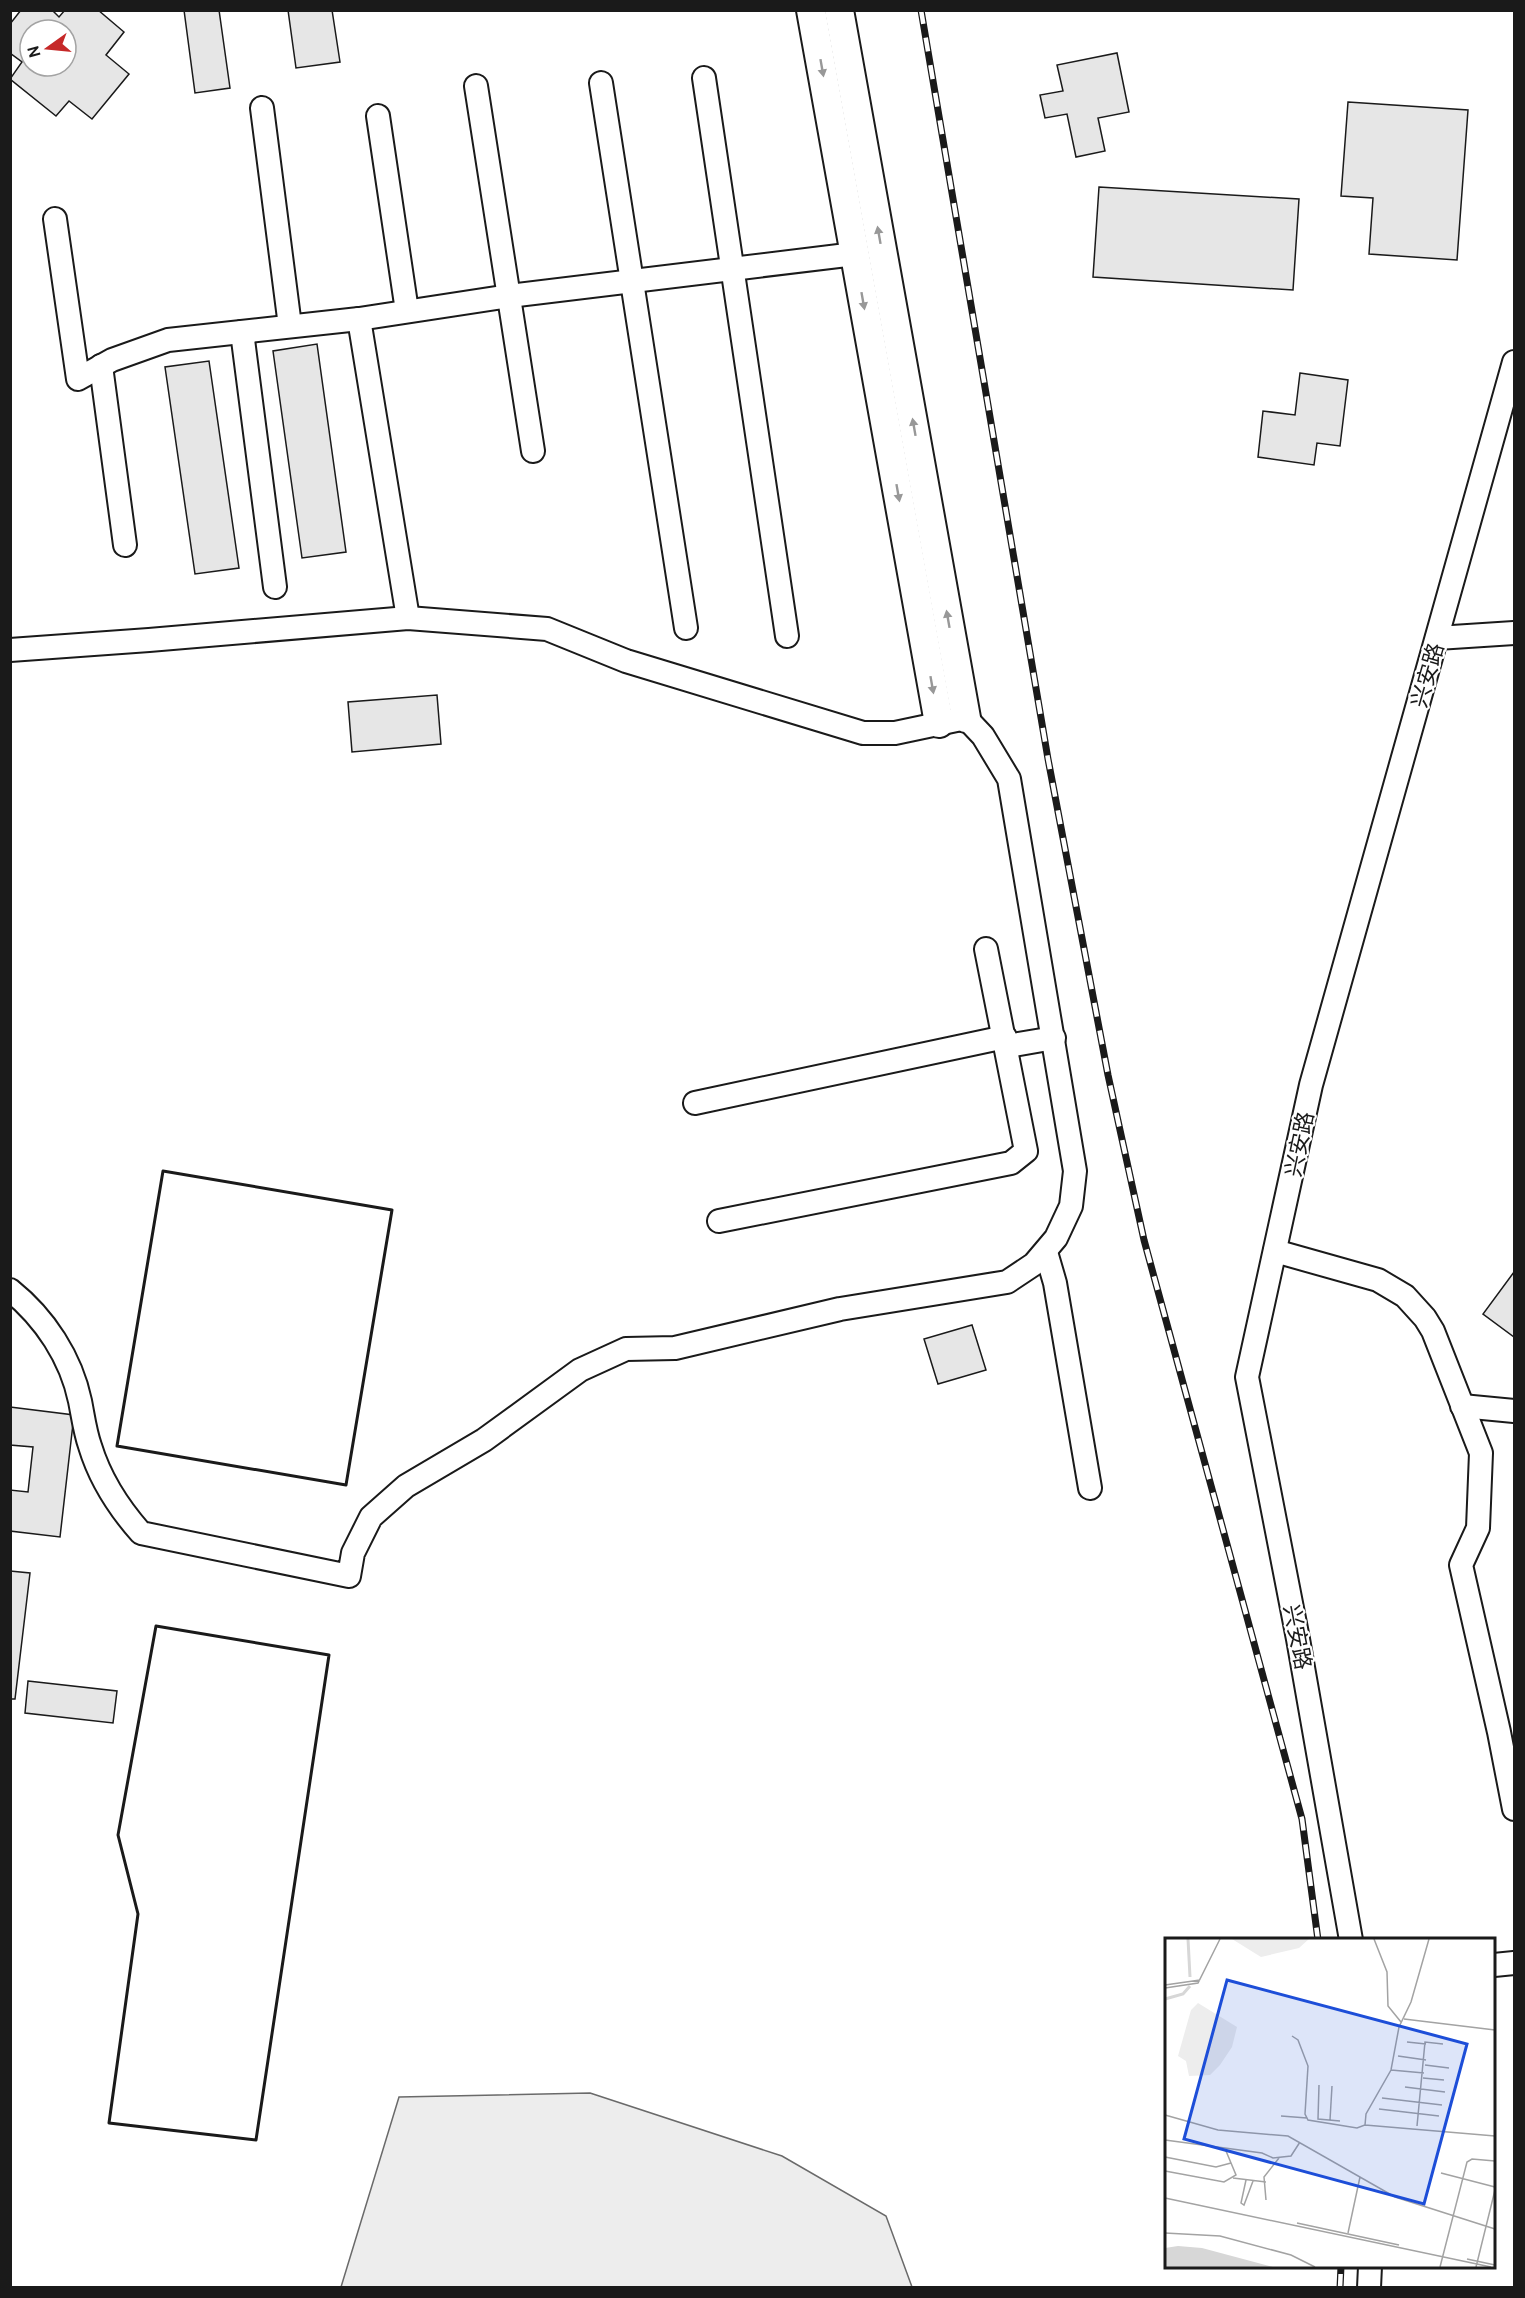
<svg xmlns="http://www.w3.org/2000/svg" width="1525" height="2298" viewBox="0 0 1525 2298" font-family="Cabin,'Noto Sans SC',sans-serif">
  <rect width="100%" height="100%" fill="#fff"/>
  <!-- built -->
  <path fill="#ededed" stroke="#6a6a6a" stroke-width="1.5" d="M590,2093L782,2156L886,2216L912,2287H341L399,2097Z"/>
  <!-- building -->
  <g fill="#e6e6e6" stroke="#1a1a1a" stroke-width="1.5" fill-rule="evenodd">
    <path d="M21,10H52L59,17L65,10H98L124,32L106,55L129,74L92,119L69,101L56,116L10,79L22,62L10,53V24ZM30,30H66V66H30Z"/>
    <path d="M184,10H219L230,88L195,93Z"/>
    <path d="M288,10H332L340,62L296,68Z"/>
    <path d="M1117,53L1129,112L1098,118L1105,151L1076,157L1067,114L1045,118L1040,95L1063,91L1057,65Z"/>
    <path d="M1348,102L1468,110L1457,260L1369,254L1373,198L1341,196Z"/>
    <path d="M1099,187L1299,199L1293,290L1093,277Z"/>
    <path d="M317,344L346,552L302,558L273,351Z"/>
    <path d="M209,361L239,568L195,574L165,367Z"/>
    <path d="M1300,373L1348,380L1340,446L1317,443L1314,465L1258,457L1263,411L1295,415Z"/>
    <path d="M437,695L441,744L352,752L348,702Z"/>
    <path d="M1514,1272V1337L1483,1314Z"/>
    <path d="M972,1325L986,1370L938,1384L924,1339Z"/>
    <path d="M10,1407L74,1415L60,1537L10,1531V1490L28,1492L33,1447L10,1445Z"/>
    <path d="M10,1571L30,1573L15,1699H10Z"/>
    <path d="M28,1681L117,1691L113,1723L25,1713Z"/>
  </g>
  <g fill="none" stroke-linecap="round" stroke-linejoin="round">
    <defs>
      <g id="minor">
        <path d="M704,78L787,636"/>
        <path d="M601,83L686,628"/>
        <path d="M476,86L533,451"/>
        <path d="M262,108L290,326"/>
        <path d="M378,116L407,311"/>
        <path d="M55,219L78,379L112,360L168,340L359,319L509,296L855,254"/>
        <path d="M359,319L408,618"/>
        <path d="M242,332L275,587"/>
        <path d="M101,366L125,545"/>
        <path d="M1437,638L1514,633"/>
        <path d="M10,650L149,640L408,618L547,629L626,661L863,733H895L966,718L983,736L1009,779L1075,1171L1071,1206L1056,1238L1034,1264L1007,1282L840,1309L675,1348L626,1349L580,1370L484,1440L406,1486L371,1517L353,1553L349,1576L141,1533C118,1507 100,1479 90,1446C85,1432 83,1416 80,1401C71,1358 45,1318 10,1290"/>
        <path d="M1007,1046L1054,1038"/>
        <path d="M695,1103L1005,1037"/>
        <path d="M719,1221L1011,1163L1026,1151L986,949"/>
        <path d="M1275,1251L1378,1280L1405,1296L1425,1318L1433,1331L1481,1453L1478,1528L1461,1565L1499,1732L1514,1809"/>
        <path d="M1046,1252L1055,1283L1090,1488"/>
        <path d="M1462,1406L1514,1411"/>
        <path d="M1351,1940L1298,1639L1247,1377L1311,1085L1514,362"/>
        <path d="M1494,1965L1514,1963"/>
        <path d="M1369,2288L1370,2266"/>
      </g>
      <g id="major">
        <path d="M811,10L939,723"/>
        <path d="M839,10L966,718"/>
      </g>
    </defs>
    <!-- minor casing -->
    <use href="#minor" stroke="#1a1a1a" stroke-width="26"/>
    <!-- major casing -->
    <use href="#major" stroke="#1a1a1a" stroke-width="32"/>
    <!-- minor -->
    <use href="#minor" stroke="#fff" stroke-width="22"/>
    <!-- major -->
    <use href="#major" stroke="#fff" stroke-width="28"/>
    <defs>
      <g id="rail">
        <path d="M921,10L1048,759L1108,1075L1144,1240L1302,1819L1318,1940"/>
        <path d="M1340,2288L1341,2266"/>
      </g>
    </defs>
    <!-- rail casing -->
    <use href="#rail" stroke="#1a1a1a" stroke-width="7"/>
    <!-- rail -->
    <use href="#rail" stroke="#fff" stroke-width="4.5" stroke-dasharray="14" stroke-linecap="butt"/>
    <!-- wall -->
    <g stroke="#1a1a1a" stroke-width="3">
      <path d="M163,1171L392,1210L346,1485L117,1446Z"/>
      <path d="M156,1626L329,1655L256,2140L109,2123L138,1914L118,1835Z"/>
    </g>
  </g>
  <!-- one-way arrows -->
  <defs><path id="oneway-solid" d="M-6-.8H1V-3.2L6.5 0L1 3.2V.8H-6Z" transform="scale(1.5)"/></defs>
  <g fill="#989898">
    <use href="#oneway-solid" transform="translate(822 68) rotate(80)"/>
    <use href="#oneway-solid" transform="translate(879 235) rotate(-100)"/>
    <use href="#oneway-solid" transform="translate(863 301) rotate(80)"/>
    <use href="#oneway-solid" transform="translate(914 427) rotate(-100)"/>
    <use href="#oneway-solid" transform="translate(898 493) rotate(80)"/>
    <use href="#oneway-solid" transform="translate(948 619) rotate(-100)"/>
    <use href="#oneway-solid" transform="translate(932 685) rotate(80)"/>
  </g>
  <g text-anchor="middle" stroke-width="4.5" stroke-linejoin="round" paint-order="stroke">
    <!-- street labels -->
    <g font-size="22" fill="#1a1a1a" stroke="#fff">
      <text transform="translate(1427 675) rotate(-74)" y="8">兴安路</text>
      <text transform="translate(1299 1144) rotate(-78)" y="8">兴安路</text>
      <text transform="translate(1298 1637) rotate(79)" y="8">兴安路</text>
    </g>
  </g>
  <!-- overview -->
  <g transform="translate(1165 1938)">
    <rect width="330" height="330" fill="#fff"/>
    <path d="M67,1H144L134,10L96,19ZM33,65L72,89L67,109L55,127L45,137L24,138L21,123L13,118L26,72Z" fill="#ededed"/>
    <path d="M13,308L37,310L108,329H0V310Z" fill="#d7d7d7"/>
    <path fill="none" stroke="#d7d7d7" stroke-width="3" d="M23,1L25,39M0,61L18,56L25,48"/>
    <path fill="none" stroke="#a3a3a3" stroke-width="1.5" d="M209,1L222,34L223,68L236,84M0,47L35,42M0,50L33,45L55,1M239,81L330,92M127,98L133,102L143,128L140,176L143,182L192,190L200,187L201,176L226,132L234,89L246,64L264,1M242,104L261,106M233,118L261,122M260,127L284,130M226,132L259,135M258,140L279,142M154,147L153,181L175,183M240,149L280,154M217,160L277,167M214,171L274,178M0,177L53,192L123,198L230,259L330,291M116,178L142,180M165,182L167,148M200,187L330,198M252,188L260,104L278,106M0,202L97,215L108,220L126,218L135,204M0,219L51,229L66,225M0,233L59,244L71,237L61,213M276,235L330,249M68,240L101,244M81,242L76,265L79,267L88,243M0,260L326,329M101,262L99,239L114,220M132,285L234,307M0,295L55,298L126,317L150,329M183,295L195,239M302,321L330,327M275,329L302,224L307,221L330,223M311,329L330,252"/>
    <path fill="#1d4ed8" fill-opacity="0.15" stroke="#1d4ed8" stroke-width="3" d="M62,42L302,106L259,266L19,201Z"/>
    <rect width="330" height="330" fill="none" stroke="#1a1a1a" stroke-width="3"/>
  </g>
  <!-- border -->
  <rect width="1525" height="2298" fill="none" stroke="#1a1a1a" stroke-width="24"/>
  <!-- north arrow -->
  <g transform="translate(48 48) rotate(255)"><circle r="28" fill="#ffffff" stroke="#a3a3a3" stroke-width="1.5"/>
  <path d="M0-4.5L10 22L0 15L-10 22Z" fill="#c62828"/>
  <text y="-9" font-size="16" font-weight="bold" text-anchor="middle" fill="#1a1a1a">N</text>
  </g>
</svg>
